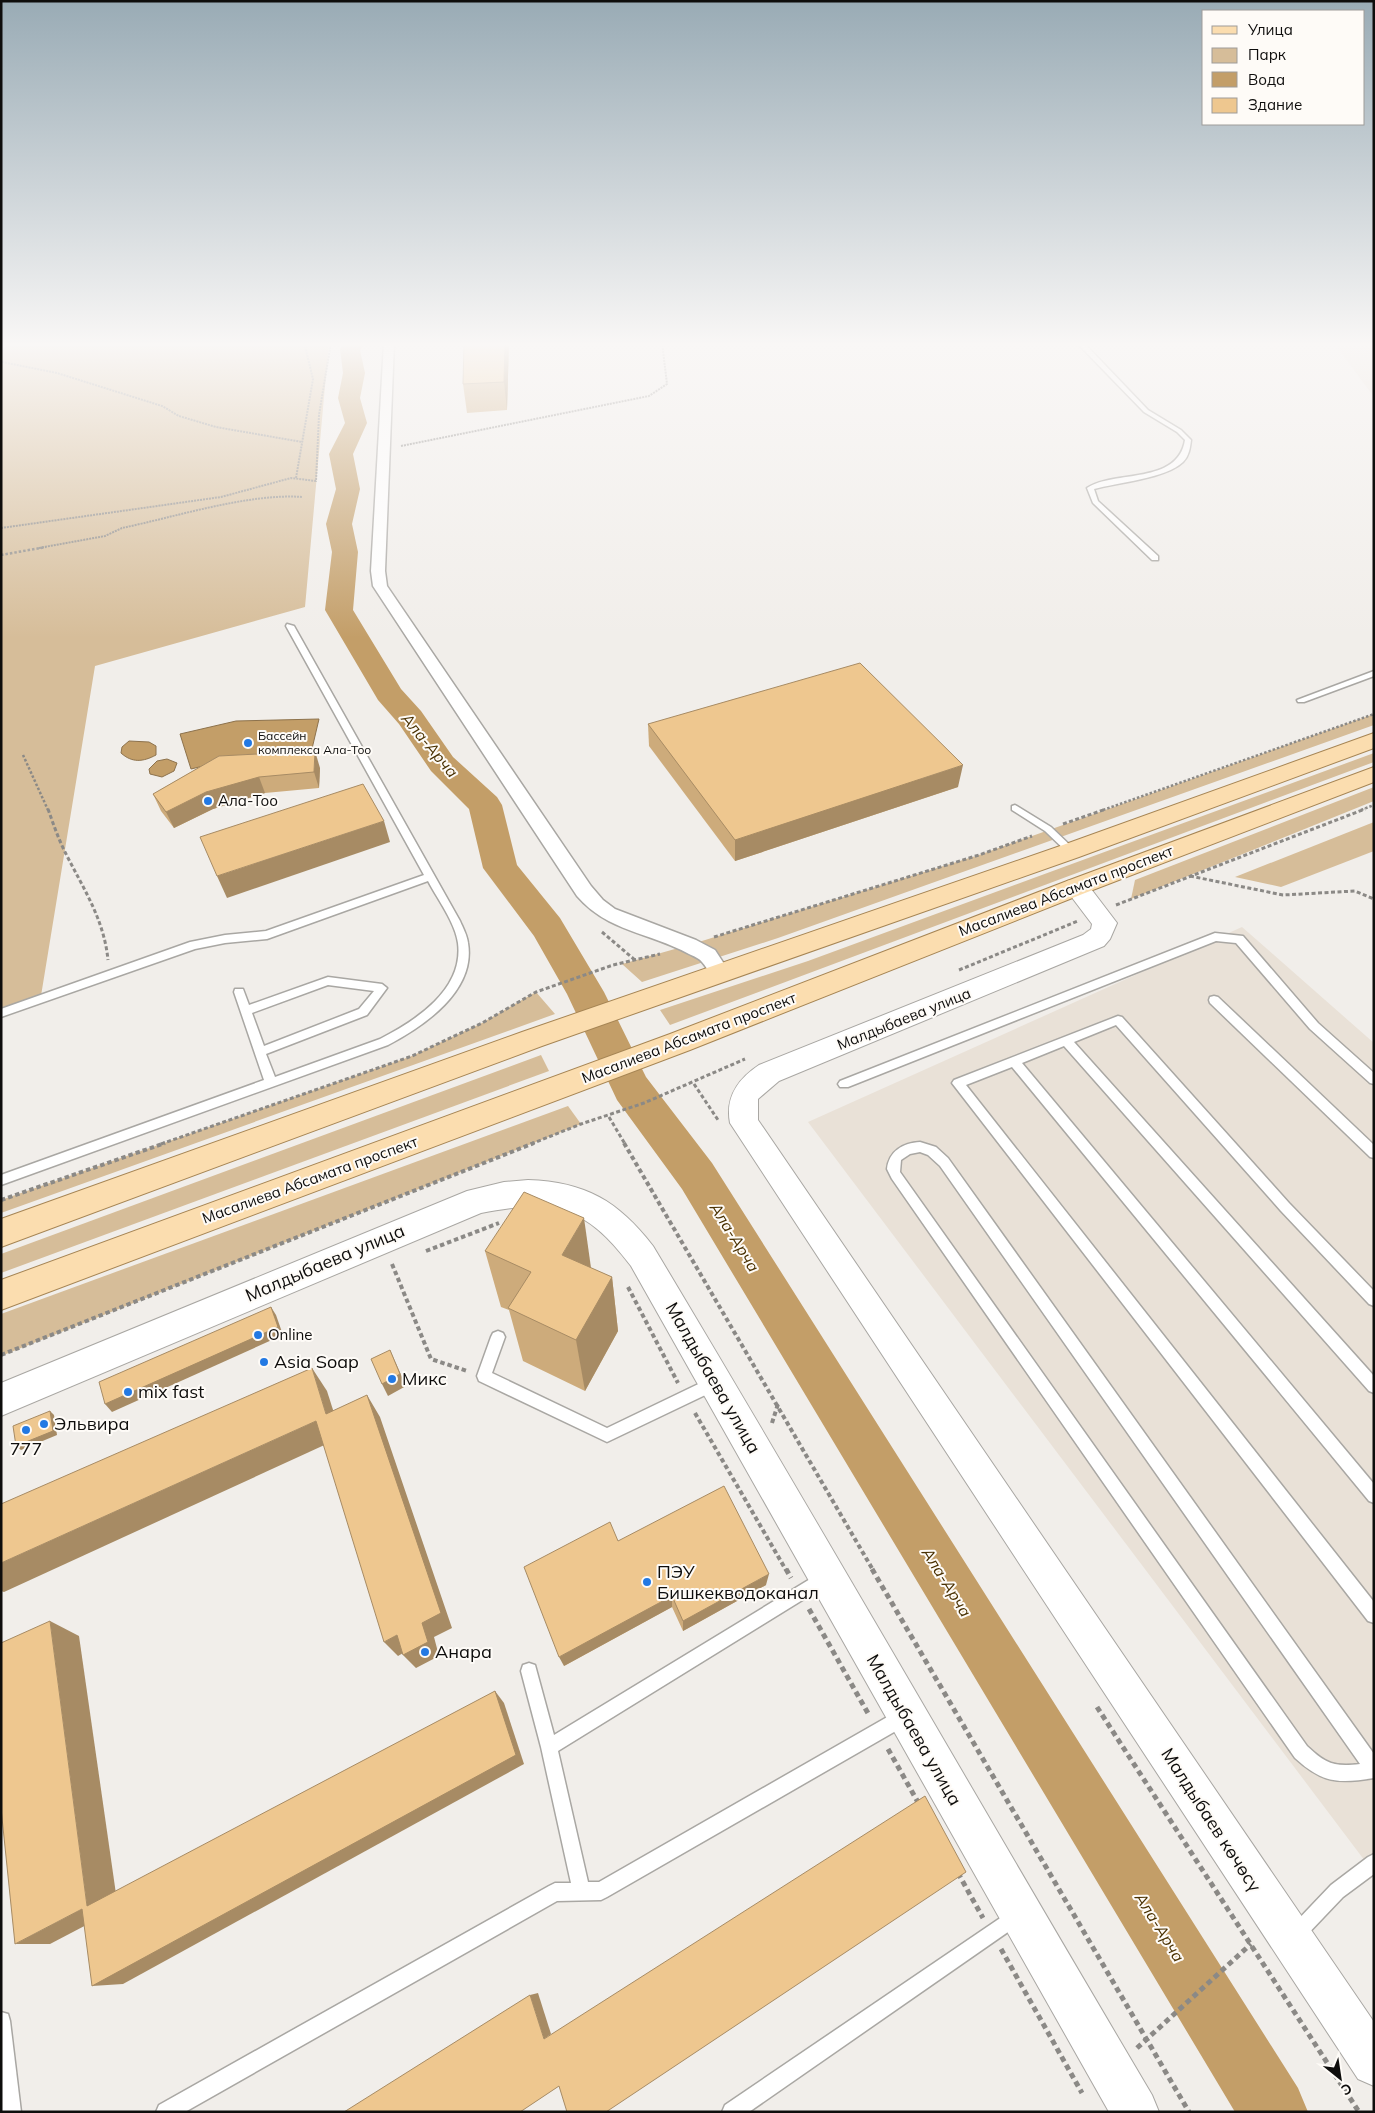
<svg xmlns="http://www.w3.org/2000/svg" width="1375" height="2113" viewBox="0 0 1375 2113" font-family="Mulish,sans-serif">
  <rect width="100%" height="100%" fill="#f1eeea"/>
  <!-- built -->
  <g fill="#e9e1d7">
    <path d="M1333,342H1374V397Z"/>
    <path d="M1242,927L1374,1043V1873L808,1122Z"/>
  </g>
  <!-- green -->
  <g fill="#d6bd99">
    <path d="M1,342H329L305,607L95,666L40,1002L1,1014Z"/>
    <path d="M1374,714V725L778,938L642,982L622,964L689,945L979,855Z"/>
    <path d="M1374,753V762L670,1025L660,1010L808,961Z"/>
    <path d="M1374,787V801L1131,899L1135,880Z"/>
    <path d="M1374,822V851L1281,887L1235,877Z"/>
    <path d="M536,992L555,1014L1,1213V1200L412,1056L482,1023Z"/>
    <path d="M541,1055L549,1071L1,1273V1254Z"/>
    <path d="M568,1106L581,1124L1,1356V1314Z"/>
  </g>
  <!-- water -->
  <g fill="#c39e68" stroke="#8d724c">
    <path d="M319,719L311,753L232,759L191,769L180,734L236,721Z"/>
    <path d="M129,741L149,742L156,746V755C143,762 132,763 121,753L122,747Z"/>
    <path d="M167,759L177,763L174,771L162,777L150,774L149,769L157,761Z"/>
  </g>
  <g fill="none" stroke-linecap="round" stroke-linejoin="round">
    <!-- river -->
    <path fill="#c39e68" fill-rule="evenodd" d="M345,342H366L360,350L365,373L360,398L367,423L353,454L360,489L352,524L358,552L353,610L401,689L421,711L453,757L497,797L502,805L517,865L560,918L604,992L646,1077L712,1163L1298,2088L1308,2112H1235L682,1189L617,1100L567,994L534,936L483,868L469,809L431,771L399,724L378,700L325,610L332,552L326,524L336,489L329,454L345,423L338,398L343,373L340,349Z"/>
    <defs>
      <g id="lane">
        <path d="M5,342H12L1,351V346Z"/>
        <path d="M1076,342H1083L1148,410L1181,430L1191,440C1190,448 1189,456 1183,462C1167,478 1116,483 1094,489L1098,501L1158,556V560H1152L1093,503L1087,488C1114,470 1178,485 1185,440L1177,432L1144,412Z"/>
        <path d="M287,624L294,626L460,921C463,928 467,935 468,943C476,991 424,1026 388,1045L1,1185V1175L264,1080L234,992L235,989H243L249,1005L328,977L382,984L387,988L367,1015L266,1054L275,1077L380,1039C415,1021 464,990 458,943C455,922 438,900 428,881L267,939L225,943L195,949L1,1017V1009L190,942L225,935L266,931L424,875L286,626ZM328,985L374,991L359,1009L264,1046L252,1013Z"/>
        <path d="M1374,671V676L1304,702H1298L1297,700Z"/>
        <path d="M1015,805L1051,827L1074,849L1076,851L1074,853H1068L1045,831L1012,810V806Z"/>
        <path d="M1215,933L1243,936L1318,1023L1374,1073V1084L1370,1083L1310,1029L1236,943L1216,941L848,1087H840L838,1084L840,1081Z"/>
        <path d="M1214,996L1218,997L1374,1145V1158L1370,1157L1210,1003L1209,1000L1210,997Z"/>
        <path d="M1118,1016L1122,1017L1289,1203L1374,1291V1306L1369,1304L1281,1211L1116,1025L1074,1042L1374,1376V1393L1369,1391L1064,1046L1022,1063L1374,1484V1503L1369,1501L1012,1067L966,1085L1374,1602V1623L1368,1621L952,1083L954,1080Z"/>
        <path d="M920,1142L936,1147L948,1158L1374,1754V1778C1338,1784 1322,1783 1295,1758L892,1179L887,1169C889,1151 903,1143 920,1142ZM920,1152L928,1155L940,1166L1360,1764C1334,1767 1326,1764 1307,1746L900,1172L901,1160L910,1154Z"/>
        <path d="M498,1331L503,1333L505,1337L492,1373L607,1428L715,1376L720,1378L722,1383L720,1388L607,1442L479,1381L477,1376L491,1337L493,1333Z"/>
        <path d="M825,1570L830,1573L833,1578L830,1583L558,1751L588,1882H599L896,1712L902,1710L908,1712L910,1718L908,1724L607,1897L601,1900L557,1901L185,2112H156L159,2105L549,1886L555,1883H571L541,1747L521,1671L523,1665L529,1663L535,1665L554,1735Z"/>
        <path d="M1374,1854V1874L1343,1897L1303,1939L1297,1942L1291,1939L1288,1933L1291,1927L1331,1885L1368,1857Z"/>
        <path d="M1015,1908L1021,1911L1024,1917L1021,1923L749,2112H722L725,2105Z"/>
        <path d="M1,2012L8,2014L10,2021L21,2112H1Z"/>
      </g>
      <path id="street" d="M384,342H394L385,571L387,586L591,886L603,900L615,909L696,940L715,950L730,973L727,978C711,983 711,972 702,962C699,958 693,956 689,954C649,932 608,932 577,896L373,586L371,571Z"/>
      <g id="secondary">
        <path d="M1076,879L1085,881L1117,923L1110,939L1104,946L779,1081L758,1099V1120L1374,2022V2086L1358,2079L730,1123C725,1097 738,1079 759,1065L1083,935L1091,929L1092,924L1064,887L1067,881Z"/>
        <path d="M528,1180C586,1182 618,1201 653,1246C822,1528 985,1813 1152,2095L1159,2112H1109L631,1266C585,1205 554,1199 481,1213L1,1416V1383L467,1191L504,1182Z"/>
      </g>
      <g id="primary">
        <path d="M1374,733V748L1079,857L542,1046L1,1247V1219L522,1032L1063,845Z"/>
        <path d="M1374,767V782L1085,893L690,1050L1,1310V1280L670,1034L1067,881Z"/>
      </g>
    </defs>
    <!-- lane casing -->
    <use href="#lane" stroke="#a9a7a3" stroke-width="3"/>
    <!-- street casing -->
    <use href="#street" stroke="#a9a7a3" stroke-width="3"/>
    <!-- secondary casing -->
    <use href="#secondary" stroke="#a9a7a3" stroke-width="2"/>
    <!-- primary casing -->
    <use href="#primary" stroke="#a68554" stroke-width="2"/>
    <!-- path-far4 -->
    <g stroke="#8b8986" stroke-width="2" stroke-dasharray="2 1" stroke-linecap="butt">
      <path d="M2,362L57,373L162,406L179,416L216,427L302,442"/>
      <path d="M401,446L649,396L667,384L662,342"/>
      <path d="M296,478L313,379L304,342"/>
      <path d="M1,528L221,497L291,478L316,481L319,415L331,342"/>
      <path d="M39,548L105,536L122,528C175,517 249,493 302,497"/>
    </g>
    <!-- path-far3 -->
    <g stroke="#8b8986" stroke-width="2.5" stroke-dasharray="2.5 2" stroke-linecap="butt">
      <path d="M1,555L46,547"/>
      <path d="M23,755L48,810"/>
      <path d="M1103,810L1374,714"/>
      <path d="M1361,810L1374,805"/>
    </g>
    <!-- path-far2 -->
    <g stroke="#8b8986" stroke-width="3" stroke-dasharray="4 2.5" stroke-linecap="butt">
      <path d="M48,809C53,823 58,838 65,852C83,888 104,919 108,960"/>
      <path d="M1063,824L1106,809"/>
      <path d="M1190,876L1283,895L1355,891L1374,899"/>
      <path d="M1116,905L1365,809"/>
      <path d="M602,932L635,960"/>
      <path d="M714,937L979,855L1032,836"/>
      <path d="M959,970L1078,921"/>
      <path d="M694,1084L718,1120"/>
      <path d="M609,1117L625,1144"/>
      <path d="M161,1144L412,1056L482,1023L536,992L613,965L660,954"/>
      <path d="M531,1144L581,1124L644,1103L745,1059"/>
    </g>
    <!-- path-far1 -->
    <g stroke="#8b8986" stroke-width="4" stroke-dasharray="4.5 3" stroke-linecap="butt">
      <path d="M624,1143L873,1570"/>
      <path d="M1,1200L165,1143"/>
      <path d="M426,1251L499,1223"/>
      <path d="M392,1264L431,1359L467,1371"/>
      <path d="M628,1287L678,1383"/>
      <path d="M1,1355L534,1143"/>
      <path d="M695,1413L786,1570"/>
      <path d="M772,1423L778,1404"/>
    </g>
    <!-- path -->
    <g stroke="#8b8986" stroke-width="5" stroke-dasharray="5.5 4" stroke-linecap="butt">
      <path d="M786,1569L791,1578"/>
      <path d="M872,1569L1189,2112"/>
      <path d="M809,1609L869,1715"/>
      <path d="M1097,1707L1359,2112"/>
      <path d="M888,1749L919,1804"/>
      <path d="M958,1873L983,1918"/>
      <path d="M1001,1949L1082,2093"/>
      <path d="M1137,2048L1251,1944"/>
    </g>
    <!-- lane -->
    <use href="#lane" fill="#fff" fill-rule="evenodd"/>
    <!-- street -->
    <use href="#street" fill="#fff" fill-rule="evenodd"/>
    <!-- secondary -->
    <use href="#secondary" fill="#fff" fill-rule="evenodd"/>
    <!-- primary -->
    <use href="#primary" fill="#fbddaf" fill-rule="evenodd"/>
  </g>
  <!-- wall -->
  <g fill="#cdab7b">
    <path d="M509,342L507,410L467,413L463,384Z"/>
    <path d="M648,724L958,787L735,861L649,746Z"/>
    <path d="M219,756L320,768L319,788L265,793L213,809L174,828L161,811L153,794Z"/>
    <path d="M485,1251L591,1268L612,1277L618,1331L585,1391L523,1361L509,1310L501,1307Z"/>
    <path d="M618,1541L766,1585L683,1631L672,1607L564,1666Z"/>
  </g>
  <!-- shaded-wall -->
  <g fill="#a78b64">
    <path d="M505,342H509L507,410L504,382Z"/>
    <path d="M315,751L320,768L319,788L314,772Z"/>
    <path d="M963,765L958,787L735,861V840Z"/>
    <path d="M259,777L265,793L213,809L174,828L166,812L206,792Z"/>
    <path d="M384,821L390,842L227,898L217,876Z"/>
    <path d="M584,1218L592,1275L562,1255Z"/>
    <path d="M612,1277L618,1331L585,1391L576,1340Z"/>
    <path d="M271,1307L276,1315L283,1335L112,1412L105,1404Z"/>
    <path d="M390,1350L406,1386L388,1396L382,1384Z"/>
    <path d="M312,1368L327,1391L341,1435L326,1414Z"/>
    <path d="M367,1395L380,1417L452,1628L434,1637L439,1656L416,1668L403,1655L422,1623Z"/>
    <path d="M50,1411L54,1415L57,1435L21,1450L16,1446Z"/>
    <path d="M316,1421L331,1442L4,1592L1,1591V1563Z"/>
    <path d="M769,1574L766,1585L683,1631V1621Z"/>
    <path d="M672,1596V1607L564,1666L559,1657Z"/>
    <path d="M50,1621L79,1636L118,1908L87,1906Z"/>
    <path d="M397,1635L410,1649L398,1656L384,1642Z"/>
    <path d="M495,1691L504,1703L524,1764L123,1984L92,1986Z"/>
    <path d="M82,1909L113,1911L50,1944H15Z"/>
    <path d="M538,1993L551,2034L544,2039L530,1995Z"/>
  </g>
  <!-- building -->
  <g fill="#eec78f" stroke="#a78b64">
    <path d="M467,342H505L504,382L463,384L464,343H467Z"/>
    <path d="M860,663L963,765L735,840L648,724Z"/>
    <path d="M315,751L314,772L259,777L206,792L166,812L153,794L219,756Z"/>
    <path d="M363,784L384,821L217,876L200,837Z"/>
    <path d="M524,1192L584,1218L562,1255L612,1277L576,1340L508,1308L531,1272L485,1251Z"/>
    <path d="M271,1307L278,1327L105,1404L99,1382Z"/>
    <path d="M390,1350L400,1374L382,1384L371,1359Z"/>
    <path d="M312,1368L326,1414L367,1395L441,1613L422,1623L428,1642L403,1655L397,1635L384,1642L316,1421L1,1563V1504Z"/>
    <path d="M50,1411L53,1431L16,1446L13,1426Z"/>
    <path d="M724,1486L769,1574L683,1621L672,1596L559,1657L524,1567L610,1522L618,1541Z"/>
    <path d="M50,1621L87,1906L495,1691L516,1755L92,1986L82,1909L15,1944L1,1808V1643Z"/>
    <path d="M925,1796L966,1872L606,2112H567L559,2086L520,2112H344L530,1995L544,2039Z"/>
  </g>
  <!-- sky -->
  <linearGradient id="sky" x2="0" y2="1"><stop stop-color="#99abb5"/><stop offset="0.54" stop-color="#f9f7f6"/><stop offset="1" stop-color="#f9f7f6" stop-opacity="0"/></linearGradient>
  <rect width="1375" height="638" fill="url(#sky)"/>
  <!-- markers -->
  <g fill="#2379e3" stroke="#fefbf7" stroke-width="2">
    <circle cx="248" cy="743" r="5"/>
    <circle cx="208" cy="801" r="5"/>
    <circle cx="258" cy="1335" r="5"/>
    <circle cx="264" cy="1362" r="5"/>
    <circle cx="392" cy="1379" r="5"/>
    <circle cx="128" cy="1392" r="5"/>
    <circle cx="44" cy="1424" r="5"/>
    <circle cx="26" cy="1430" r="5"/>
    <circle cx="647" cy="1582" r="5"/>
    <circle cx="425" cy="1652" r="5"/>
  </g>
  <g text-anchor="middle" stroke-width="4" stroke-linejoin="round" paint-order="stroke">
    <!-- far-poi labels -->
    <g font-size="12" fill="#0e0d0c" stroke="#fefbf7" text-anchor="start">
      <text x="258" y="740">Бассейн<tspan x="258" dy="14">комплекса Ала-Тоо</tspan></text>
    </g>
    <!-- poi labels -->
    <g font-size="15" fill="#0e0d0c" stroke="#fefbf7" text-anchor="start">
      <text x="218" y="806">Ала-Тоо</text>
      <text x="268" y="1340">Online</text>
    </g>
    <!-- street labels -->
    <g font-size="15" fill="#0e0d0c" stroke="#fefbf7">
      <text transform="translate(1066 891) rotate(-21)" y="5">Масалиева Абсамата проспект</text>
      <text transform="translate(904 1019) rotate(-22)" y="5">Малдыбаева улица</text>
      <text transform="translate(689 1038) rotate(-21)" y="5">Масалиева Абсамата проспект</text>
      <text transform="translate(310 1180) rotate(-20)" y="5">Масалиева Абсамата проспект</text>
    </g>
    <!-- water labels -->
    <g font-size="16" font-style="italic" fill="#493001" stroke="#fefbf7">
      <text transform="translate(430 745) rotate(50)" y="6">Ала-Арча</text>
      <text transform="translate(735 1237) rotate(58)" y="6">Ала-Арча</text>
      <text transform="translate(947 1582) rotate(58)" y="6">Ала-Арча</text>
      <text transform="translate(1160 1927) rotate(58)" y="6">Ала-Арча</text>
    </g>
    <!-- near-street labels -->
    <g font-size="18" fill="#0e0d0c" stroke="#fefbf7">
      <text transform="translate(325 1263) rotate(-23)" y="6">Малдыбаева улица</text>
      <text transform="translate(713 1378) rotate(60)" y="6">Малдыбаева улица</text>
      <text transform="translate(914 1730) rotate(60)" y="6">Малдыбаева улица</text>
      <text transform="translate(1211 1820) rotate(57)" y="6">Малдыбаев көчөсү</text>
    </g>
    <!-- near-poi labels -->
    <g font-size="18" fill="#0e0d0c" stroke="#fefbf7" text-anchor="start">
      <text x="274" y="1368">Asia Soap</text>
      <text x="402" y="1385">Микс</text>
      <text x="138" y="1398">mix fast</text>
      <text x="54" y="1430">Эльвира</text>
      <text x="26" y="1455" text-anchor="middle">777</text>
      <text x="657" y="1578">ПЭУ<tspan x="657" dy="21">Бишкекводоканал</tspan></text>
      <text x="435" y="1658">Анара</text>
    </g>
  </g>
  <!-- border -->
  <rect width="1375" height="2113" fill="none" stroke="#0e0d0c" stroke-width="5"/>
  <!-- legend -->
  <rect x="1202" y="10" width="162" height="115" fill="#fefbf7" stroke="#9e9c99"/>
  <rect x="1212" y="26" width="25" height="8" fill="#fbddaf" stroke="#9e9c99"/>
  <text x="1248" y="35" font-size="15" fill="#0e0d0c">Улица</text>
  <rect x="1212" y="48" width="25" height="15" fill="#d6bd99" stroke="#9e9c99"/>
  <text x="1248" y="60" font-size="15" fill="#0e0d0c">Парк</text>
  <rect x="1212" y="72" width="25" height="15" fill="#c39e68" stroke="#9e9c99"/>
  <text x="1248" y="85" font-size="15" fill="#0e0d0c">Вода</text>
  <rect x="1212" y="98" width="25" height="15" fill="#eec78f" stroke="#9e9c99"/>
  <text x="1248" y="110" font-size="15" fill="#0e0d0c">Здание</text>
  <!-- north arrow -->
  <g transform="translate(1340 2078) rotate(150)" stroke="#fefbf7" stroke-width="4" paint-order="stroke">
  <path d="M0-4L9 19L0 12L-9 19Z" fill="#0e0d0c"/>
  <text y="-8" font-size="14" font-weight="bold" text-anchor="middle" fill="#0e0d0c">С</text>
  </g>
</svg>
